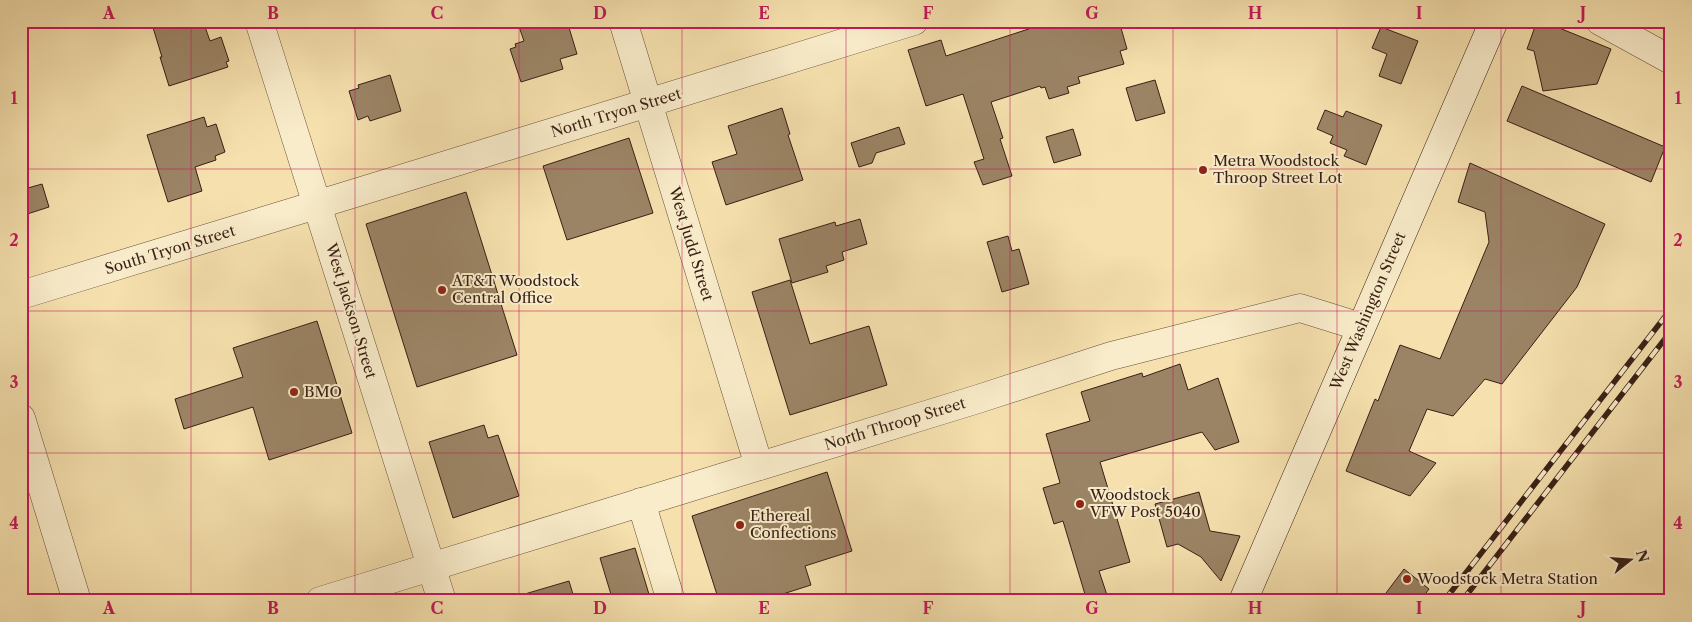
<svg xmlns="http://www.w3.org/2000/svg" width="1692" height="622" viewBox="0 0 1692 622" font-family="'Libre Caslon Text',serif">
  <rect width="100%" height="100%" fill="#f6e1ae"/>
  <filter id="stains"><feTurbulence type="fractalNoise" baseFrequency=".004" numOctaves="4"/><feColorMatrix values="0 0 0 0 .2 0 0 0 0 .09 0 0 0 0 .02 0 0 0 .5 -.17"/></filter>
  <radialGradient id="worn" r=".72"><stop offset=".6" stop-color="#630" stop-opacity="0"/><stop offset="1" stop-color="#630" stop-opacity=".3"/></radialGradient>
  <!-- building -->
  <g fill="#9b8465" stroke="#381f15">
    <path d="M151,21H203L210,41L221,37L229,61L226,62L228,67L169,86L160,57H162Z"/>
    <path d="M517,21H567L577,54L560,59L563,69L521,82L510,49L516,47L515,44L524,41Z"/>
    <path d="M1053,21H1119L1127,49L1120,51L1124,64L1078,77L1080,83L1067,87L1069,93L1049,99L1045,87L1041,88L1040,86L991,102L1003,138L1000,139L1012,176L983,185L974,162L984,159L963,94L926,106L908,50L941,40L946,56Z"/>
    <path d="M1537,21H1542L1611,49L1597,84L1543,91L1534,51L1527,49Z"/>
    <path d="M1381,27L1418,41L1401,84L1379,76L1387,54L1372,48Z"/>
    <path d="M390,75L401,111L370,121L368,116L358,120L349,91L359,88L358,85Z"/>
    <path d="M1155,80L1165,113L1136,121L1126,88Z"/>
    <path d="M1522,86L1665,147L1651,182L1507,121Z"/>
    <path d="M782,108L790,134L788,135L803,180L726,205L712,162L737,154L728,126Z"/>
    <path d="M1325,110L1343,117L1346,111L1382,125L1366,165L1344,156L1347,150L1330,143L1333,136L1317,129Z"/>
    <path d="M204,117L207,127L216,124L225,152L215,156L216,160L195,167L202,191L168,202L147,135Z"/>
    <path d="M899,127L905,144L876,153L872,163L859,167L851,143Z"/>
    <path d="M1073,129L1081,155L1054,163L1046,137Z"/>
    <path d="M629,138L653,213L567,240L543,166Z"/>
    <path d="M1470,163L1605,224L1577,287L1502,384L1485,379L1453,416L1427,409L1409,451L1436,463L1410,496L1346,471L1375,399L1378,401L1400,345L1440,359L1489,242L1485,212L1458,202Z"/>
    <path d="M42,184L49,207L21,216V190Z"/>
    <path d="M466,192L517,355L417,387L366,224Z"/>
    <path d="M860,219L867,244L842,252L844,260L826,266L828,272L792,283L779,239L835,222L836,226Z"/>
    <path d="M1008,236L1012,251L1019,249L1029,284L1002,292L987,242Z"/>
    <path d="M790,280L810,344L869,326L887,385L790,415L752,292Z"/>
    <path d="M317,321L352,433L269,460L253,407L184,429L175,399L243,377L233,348Z"/>
    <path d="M1180,364L1188,390L1218,378L1239,442L1215,450L1202,432L1100,462L1130,562L1099,571L1109,601H1087L1063,521L1054,524L1043,488L1060,483L1046,434L1090,421L1081,392L1142,373L1143,377Z"/>
    <path d="M484,425L488,438L498,435L519,496L453,518L429,442Z"/>
    <path d="M827,472L852,551L805,566L811,585L761,601H719L692,516Z"/>
    <path d="M1199,492L1210,531L1240,536L1221,581L1201,557L1178,544L1167,547L1155,504Z"/>
    <path d="M635,548L651,601H613L600,558Z"/>
    <path d="M1404,569L1429,589L1420,601H1380Z"/>
    <path d="M569,581L575,601H519L518,596Z"/>
  </g>
  <g fill="none" stroke-linecap="round" stroke-linejoin="round">
    <defs>
      <g id="minor">
        <path d="M623,21L759,466"/>
        <path d="M1600,21L1671,60"/>
        <path d="M21,295C319,205 617,112 914,21"/>
        <path d="M21,418L77,601"/>
        <path d="M641,502L671,601"/>
        <path d="M431,566L442,601"/>
      </g>
      <g id="tertiary">
        <path d="M259,21L431,566"/>
        <path d="M320,601L978,399L1111,356L1300,308L1361,327"/>
      </g>
      <path id="secondary" d="M1243,601L1494,21"/>
    </defs>
    <!-- minor casing -->
    <use href="#minor" stroke="#68503b" stroke-width="29"/>
    <!-- tertiary casing -->
    <use href="#tertiary" stroke="#68503b" stroke-width="29"/>
    <!-- secondary casing -->
    <use href="#secondary" stroke="#381f15" stroke-width="29"/>
    <!-- minor -->
    <use href="#minor" stroke="#f9ecca" stroke-width="28"/>
    <!-- tertiary -->
    <use href="#tertiary" stroke="#f9ecca" stroke-width="28"/>
    <!-- secondary -->
    <use href="#secondary" stroke="#f9ecca" stroke-width="28"/>
    <defs>
      <g id="rail">
        <path d="M1444,601L1671,309"/>
        <path d="M1462,601L1671,331"/>
      </g>
    </defs>
    <!-- rail casing -->
    <use href="#rail" stroke="#381f15" stroke-width="5.5"/>
    <!-- rail -->
    <use href="#rail" stroke="#f9ecca" stroke-width="4" stroke-dasharray="11" stroke-linecap="butt"/>
  </g>
  <!-- grid -->
  <path fill="none" stroke="#c2185b" stroke-width="1" stroke-opacity="0.55" d="M191,21V601M355,21V601M519,21V601M682,21V601M846,21V601M1010,21V601M1173,21V601M1337,21V601M1501,21V601M21,169H1671M21,311H1671M21,453H1671"/>
  <!-- markers -->
  <g fill="#8f2418" stroke="#f9ecca" stroke-width="2">
    <circle cx="1203" cy="170" r="5"/>
    <circle cx="442" cy="290" r="5"/>
    <circle cx="294" cy="392" r="5"/>
    <circle cx="1080" cy="504" r="5"/>
    <circle cx="740" cy="525" r="5"/>
    <circle cx="1407" cy="579" r="5"/>
  </g>
  <g text-anchor="middle" stroke-width="4" stroke-linejoin="round" paint-order="stroke">
    <!-- street labels -->
    <g font-size="15" fill="#381f15" stroke="#f9ecca">
      <text transform="translate(616 113) rotate(-17)" y="5">North Tryon Street</text>
      <text transform="translate(691 244) rotate(73)" y="5">West Judd Street</text>
      <text transform="translate(170 250) rotate(-17)" y="5">South Tryon Street</text>
      <text transform="translate(351 311) rotate(73)" y="5">West Jackson Street</text>
      <text transform="translate(1368 311) rotate(-67)" y="5">West Washington Street</text>
      <text transform="translate(895 424) rotate(-17)" y="5">North Throop Street</text>
    </g>
    <!-- poi labels -->
    <g font-size="15" fill="#381f15" stroke="#f9ecca" text-anchor="start">
      <text x="1213" y="166">Metra Woodstock<tspan x="1213" dy="17">Throop Street Lot</tspan></text>
      <text x="452" y="286">AT&amp;T Woodstock<tspan x="452" dy="17">Central Office</tspan></text>
      <text x="304" y="397">BMO</text>
      <text x="1090" y="500">Woodstock<tspan x="1090" dy="17">VFW Post 5040</tspan></text>
      <text x="750" y="521">Ethereal<tspan x="750" dy="17">Confections</tspan></text>
      <text x="1417" y="584">Woodstock Metra Station</text>
    </g>
  </g>
  <!-- margin -->
  <rect width="1692" height="622" fill="none" stroke="#f6e1ae" stroke-width="55"/>
  <!-- north arrow -->
  <g transform="translate(1630 560) rotate(73)" stroke="#f9ecca" stroke-width="4" paint-order="stroke">
  <path d="M0-4L9 19L0 12L-9 19Z" fill="#381f15"/>
  <text y="-8" font-size="14" font-weight="bold" text-anchor="middle" fill="#381f15">N</text>
  </g>
  <rect x="28" y="28" width="1636" height="566" fill="none" stroke="#c2185b" stroke-width="2"/>
  <g font-size="16" text-anchor="middle" font-weight="bold" fill="#c2185b">
    <text x="109" y="19">A</text>
    <text x="273" y="19">B</text>
    <text x="437" y="19">C</text>
    <text x="600" y="19">D</text>
    <text x="764" y="19">E</text>
    <text x="928" y="19">F</text>
    <text x="1092" y="19">G</text>
    <text x="1255" y="19">H</text>
    <text x="1419" y="19">I</text>
    <text x="1583" y="19">J</text>
    <text x="14" y="104">1</text>
    <text x="1678" y="104">1</text>
    <text x="14" y="246">2</text>
    <text x="1678" y="246">2</text>
    <text x="14" y="388">3</text>
    <text x="1678" y="388">3</text>
    <text x="14" y="529">4</text>
    <text x="1678" y="529">4</text>
    <text x="109" y="614">A</text>
    <text x="273" y="614">B</text>
    <text x="437" y="614">C</text>
    <text x="600" y="614">D</text>
    <text x="764" y="614">E</text>
    <text x="928" y="614">F</text>
    <text x="1092" y="614">G</text>
    <text x="1255" y="614">H</text>
    <text x="1419" y="614">I</text>
    <text x="1583" y="614">J</text>
  </g>
  <rect width="100%" height="100%" filter="url(#stains)"/>
  <rect width="100%" height="100%" fill="url(#worn)"/>
</svg>
